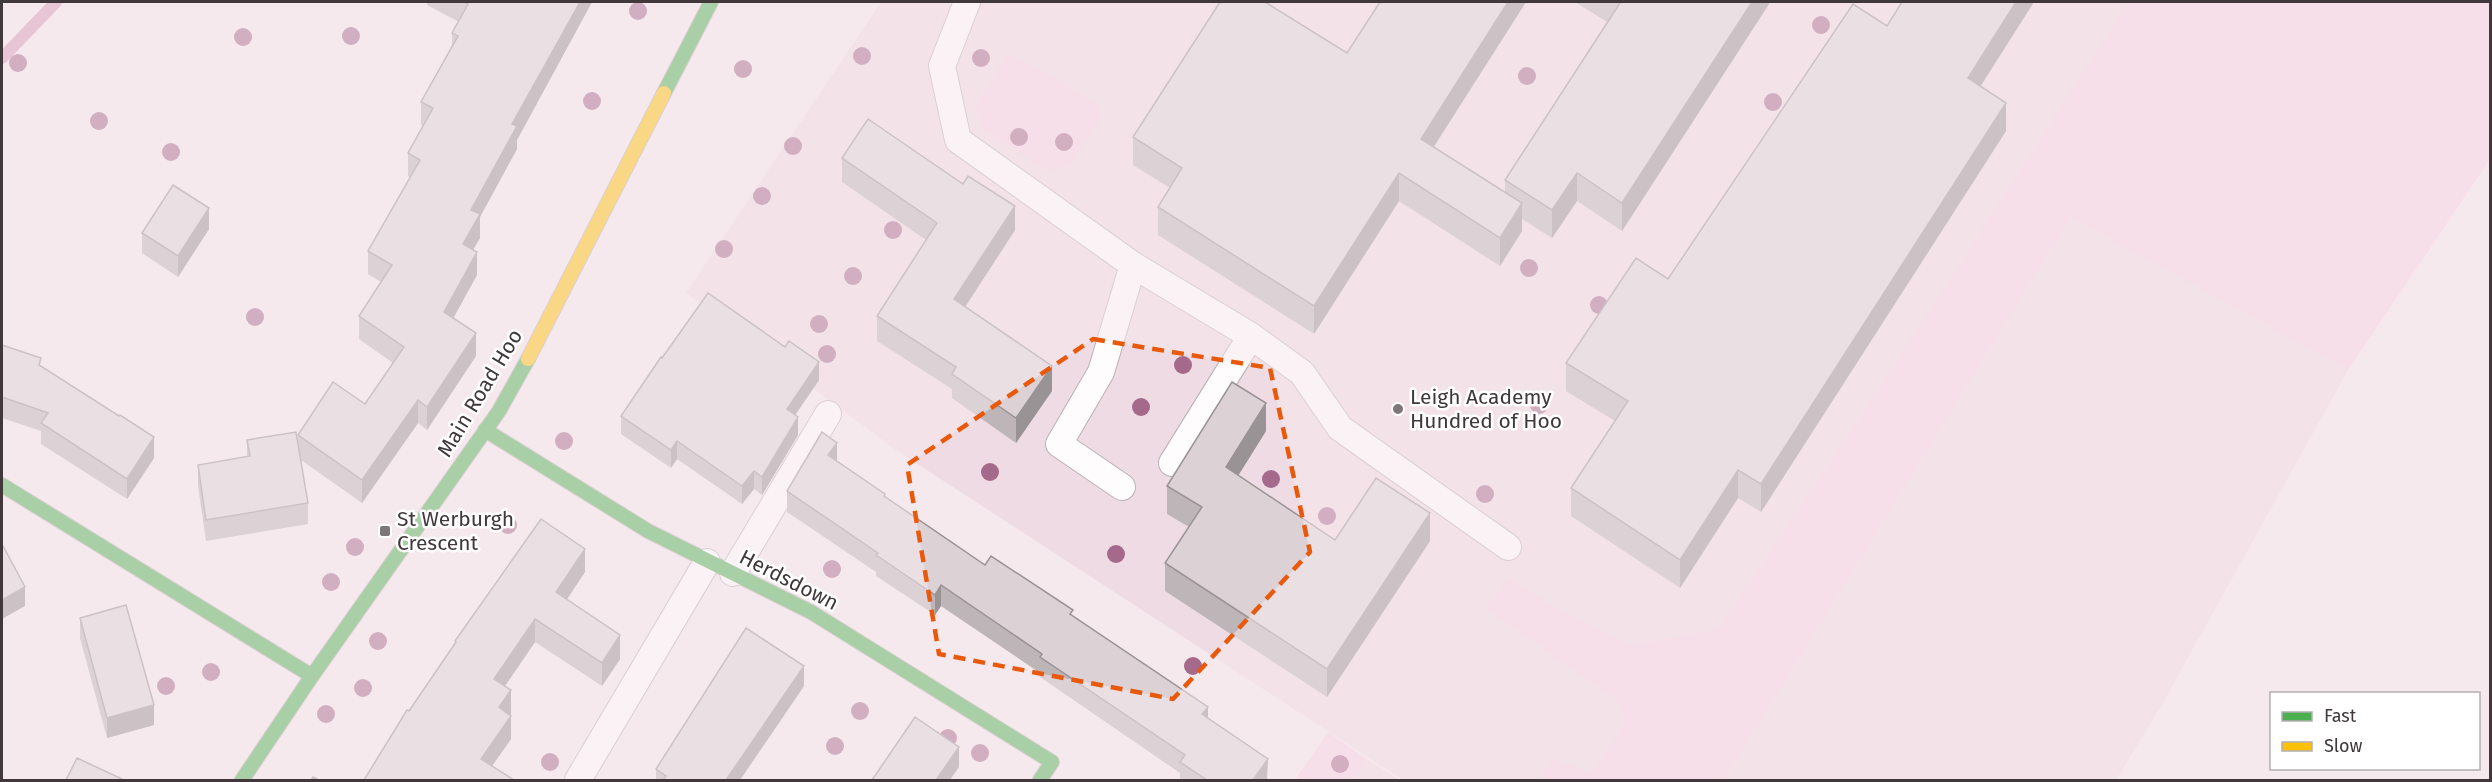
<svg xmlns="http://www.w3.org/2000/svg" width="2492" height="782" viewBox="0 0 2492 782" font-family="'Fira Sans',sans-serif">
  <rect width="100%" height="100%" fill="#f5e9ed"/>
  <!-- built -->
  <g fill="#efdbe3">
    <path d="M881,2H2490V159L2348,370L2160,708L2116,780H1403L893,448L686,293Z"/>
    <path d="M1368,760L1400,780H1354Z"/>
  </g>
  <!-- green -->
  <g fill="#f7d3e2">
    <path d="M2128,2H2490V159L2348,370L2071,217L1724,780H1539L1553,758L1591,773L1625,725L1619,702L1485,608L1510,579L1553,606L1631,646L1718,629L1901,355Z"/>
    <path d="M1007,53L1035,66L1098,105L1100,121L1070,166L1047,171L983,129L975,109Z"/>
    <path d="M1328,732L1368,760L1354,780H1295Z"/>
  </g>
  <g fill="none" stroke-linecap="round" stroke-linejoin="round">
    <!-- stream -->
    <path stroke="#d69ab5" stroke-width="12" d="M2,58L56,2"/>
    <defs>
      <g id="lane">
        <path d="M967,2L942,66L958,140L1133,265L1251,336L1302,373L1340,428L1508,547"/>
        <path d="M1172,463L1251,336"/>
        <path d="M1122,487L1059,444L1101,372L1133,265"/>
        <path d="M733,573L828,414"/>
        <path d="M578,780L707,562"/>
      </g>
      <g id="fast">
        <path d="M664,93L711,2"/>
        <path d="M485,430L648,531L811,612L1052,762L1040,780"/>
        <path d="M2,485L312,676"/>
        <path d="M242,780L312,676L499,411L528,359"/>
      </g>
      <path id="slow" d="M528,359L664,93"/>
    </defs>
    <!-- lane casing -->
    <use href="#lane" stroke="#bbb1b4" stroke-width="28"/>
    <!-- fast casing -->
    <use href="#fast" stroke="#bbb1b4" stroke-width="16"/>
    <!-- slow casing -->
    <use href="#slow" stroke="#bbb1b4" stroke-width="16"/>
    <!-- lane -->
    <use href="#lane" stroke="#fefcfc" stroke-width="26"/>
    <!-- fast -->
    <use href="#fast" stroke="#4caf50" stroke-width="14"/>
    <!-- slow -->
    <use href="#slow" stroke="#ffc107" stroke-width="14"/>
  </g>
  <!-- trees -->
  <g fill="#a5698c">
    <circle cx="638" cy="11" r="9"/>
    <circle cx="1821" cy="25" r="9"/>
    <circle cx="351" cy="36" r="9"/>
    <circle cx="243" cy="37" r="9"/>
    <circle cx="862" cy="56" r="9"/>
    <circle cx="981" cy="58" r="9"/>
    <circle cx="18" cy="63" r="9"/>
    <circle cx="743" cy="69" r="9"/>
    <circle cx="1527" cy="76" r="9"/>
    <circle cx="592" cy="101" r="9"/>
    <circle cx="1773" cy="102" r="9"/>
    <circle cx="99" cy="121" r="9"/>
    <circle cx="1019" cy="137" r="9"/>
    <circle cx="1064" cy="142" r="9"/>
    <circle cx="793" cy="146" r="9"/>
    <circle cx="171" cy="152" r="9"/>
    <circle cx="762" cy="196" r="9"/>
    <circle cx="893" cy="230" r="9"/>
    <circle cx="724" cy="249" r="9"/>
    <circle cx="1529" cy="268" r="9"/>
    <circle cx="853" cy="276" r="9"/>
    <circle cx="1599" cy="305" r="9"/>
    <circle cx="255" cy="317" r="9"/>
    <circle cx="819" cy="324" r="9"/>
    <circle cx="827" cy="354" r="9"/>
    <circle cx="1183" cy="365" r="9"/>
    <circle cx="1539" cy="405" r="9"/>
    <circle cx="1141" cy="407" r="9"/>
    <circle cx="564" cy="441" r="9"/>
    <circle cx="990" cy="472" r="9"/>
    <circle cx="1271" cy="479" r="9"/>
    <circle cx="1485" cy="494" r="9"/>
    <circle cx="1327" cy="516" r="9"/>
    <circle cx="508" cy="525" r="9"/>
    <circle cx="355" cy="547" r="9"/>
    <circle cx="1116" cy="554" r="9"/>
    <circle cx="832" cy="569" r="9"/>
    <circle cx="331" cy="582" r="9"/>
    <circle cx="378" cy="641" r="9"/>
    <circle cx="1193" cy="666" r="9"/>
    <circle cx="211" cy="672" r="9"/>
    <circle cx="166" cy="686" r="9"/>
    <circle cx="363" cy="688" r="9"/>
    <circle cx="860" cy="711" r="9"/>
    <circle cx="326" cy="714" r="9"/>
    <circle cx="948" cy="738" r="9"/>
    <circle cx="835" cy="746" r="9"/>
    <circle cx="980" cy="753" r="9"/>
    <circle cx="550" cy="762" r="9"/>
    <circle cx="1340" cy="764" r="9"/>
  </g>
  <!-- wall -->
  <g fill="#bdb5b8">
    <path d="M427,2H592L517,140V149L480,217V238L473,249L477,275L453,318L476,356L427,430L418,423L362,503L301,460L308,503V524L206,541L198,486V465L247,457V440L298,443V435L365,404L393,363L359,339V316L381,282L368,274V251L410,178L408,176V153L423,126L421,125V102L452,45V33L459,22L427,5Z"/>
    <path d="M1526,2L1433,147L1505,192V180L1607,22L1575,2H1769V4L1622,231L1577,201L1552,238L1522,219V231L1500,266L1399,201L1314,334L1158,235V207L1170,188L1133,165V137L1347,53Z"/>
    <path d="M1980,86L2006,131L1761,512L1738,498L1680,588L1571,516V488L1615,421L1566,391V363Z"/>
    <path d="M842,158L1015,230L965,307L1052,391L1016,443L952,398V389L877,341V316L926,240L842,182Z"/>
    <path d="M209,229L178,277L142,253V233Z"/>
    <path d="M2,345L41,366L154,458L127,499L41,444V431L2,418Z"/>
    <path d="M662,358L819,380L795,415L798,435L762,495L754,489L742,504L677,459L671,468L621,434V416Z"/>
    <path d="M1266,431L1238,476L1335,540L1430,541L1327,697L1165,591V563L1189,527L1167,514V486Z"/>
    <path d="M837,461L885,497L985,565L1073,616L1208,718L1268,779L1267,780H1180V773L1040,677V673L941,606L935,615L876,576V572L787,512V491Z"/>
    <path d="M585,572L566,599L620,659L602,686L535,642L505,686L511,714L510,715L511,739L492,766L409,711L455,644V641Z"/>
    <path d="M80,618L154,725L107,738L80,638Z"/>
    <path d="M804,686L740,780H656V769Z"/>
  </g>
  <!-- shaded-wall -->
  <g fill="#9a9396">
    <path d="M580,2H592L517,140V149L480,217V238L463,267V244L471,210L512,124Z"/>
    <path d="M1508,2H1526L1421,167V139Z"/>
    <path d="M1752,2H1769V4L1622,231V203Z"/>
    <path d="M2016,2H2034L1968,106V78Z"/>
    <path d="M2006,103V131L1761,512V484Z"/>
    <path d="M1399,173V201L1314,334V306Z"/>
    <path d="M1577,173V201L1552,238V210Z"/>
    <path d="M1522,203V231L1500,266V238Z"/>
    <path d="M1015,206V230L954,324V299Z"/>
    <path d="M209,208V229L178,277V256Z"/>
    <path d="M477,252V275L444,335V312Z"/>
    <path d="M476,333V356L427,430V407Z"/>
    <path d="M819,362V380L787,427V409Z"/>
    <path d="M1052,366V391L1016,443V418Z"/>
    <path d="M418,400V423L362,503V480Z"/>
    <path d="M1266,403V431L1226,495V467Z"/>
    <path d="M798,417V435L762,495V477Z"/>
    <path d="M154,437V458L127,499V479Z"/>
    <path d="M677,441V459L671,468V450Z"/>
    <path d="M837,443V463L828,455Z"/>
    <path d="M1738,470V498L1680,588V560Z"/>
    <path d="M754,471V489L742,504V486Z"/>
    <path d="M1430,513V541L1327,697V669Z"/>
    <path d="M585,549V572L556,616V592Z"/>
    <path d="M941,585V606L935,615V595Z"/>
    <path d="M25,587V606L2,619V600Z"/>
    <path d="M535,619V642L494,702V679Z"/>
    <path d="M620,635V659L602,686V663Z"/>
    <path d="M804,666V686L740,780H726Z"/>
    <path d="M511,690V714L499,731V707Z"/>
    <path d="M154,705V725L107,738V718Z"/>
    <path d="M1208,707V727L1202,714Z"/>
    <path d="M511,716V739L482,780L481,759Z"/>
    <path d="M959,747V767L950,780H936Z"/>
    <path d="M1268,759L1267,780H1253Z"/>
  </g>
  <!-- building -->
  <g fill="#dcd2d6" stroke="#9a9396" stroke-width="1.5">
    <path d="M464,2H580L512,124L517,126L471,210L480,214L463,244L477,252L444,312L476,333L427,407L418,400L362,480L298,435L333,382L365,404L404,347L359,316L392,265L368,251L420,160L408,153L433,108L421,102L458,36L452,33L468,4Z"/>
    <path d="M1220,2H1265L1347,53L1380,2H1508L1421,139L1522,203L1500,238L1399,173L1314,306L1158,207L1182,168L1133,137Z"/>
    <path d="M1618,2H1752L1622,203L1577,173L1552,210L1505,180L1620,3Z"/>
    <path d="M1902,2H2016L1968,78L2006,103L1761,484L1738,470L1680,560L1571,488L1628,401L1566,363L1636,258L1668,279L1853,4L1887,26Z"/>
    <path d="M868,119L963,184L968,176L1015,206L954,299L1052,366L1016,418L952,374L956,367L877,316L937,223L842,158Z"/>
    <path d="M173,185L209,208L178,256L142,233Z"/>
    <path d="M708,293L785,347L789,341L819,362L787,409L798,417L762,477L754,471L742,486L677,441L671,450L621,416L661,357L662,358Z"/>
    <path d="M2,345L41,358L39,365L119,416L120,415L154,437L127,479L41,423L48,413L2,397Z"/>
    <path d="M1232,382L1266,403L1226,467L1335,540L1376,478L1430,513L1327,669L1165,563L1202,507L1167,486Z"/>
    <path d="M296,432L308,503L206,520L198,465L250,456L247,440Z"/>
    <path d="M822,432L837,443L828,455L885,494L884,496L985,565L991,556L1073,610L1070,614L1208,707L1202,714L1268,759L1253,780H1207L1180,762L1185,755L1040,657L1042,654L941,585L935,595L876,555L878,553L787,491Z"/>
    <path d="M541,519L585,549L556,592L620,635L602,663L535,619L494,679L511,690L499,707L511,716L481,759L514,780H364L407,710L409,711L456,642L455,641Z"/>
    <path d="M2,544L25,587L2,600Z"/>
    <path d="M126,605L154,705L107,718L80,618Z"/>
    <path d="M746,628L804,666L726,780H663L666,776L656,769Z"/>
    <path d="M915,717L959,747L936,780H872Z"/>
    <path d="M77,758L122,779L121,780H66Z"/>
    <path d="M313,777L319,780H311Z"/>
  </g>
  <!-- marked area -->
  <path d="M0 0H2492V782H0ZM1093,339L1270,368L1310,552L1173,699L939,654L907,465Z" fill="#f5e9ed" fill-opacity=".55" fill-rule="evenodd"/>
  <path fill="none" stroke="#e8590c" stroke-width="4.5" stroke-dasharray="12 8" stroke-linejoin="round" d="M1093,339L1270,368L1310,552L1173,699L939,654L907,465Z"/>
  <!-- markers -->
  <g fill="#7f7679" stroke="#fff" stroke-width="2">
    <circle cx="1398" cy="409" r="6"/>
    <rect x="379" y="525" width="12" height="12" rx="3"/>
  </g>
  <g text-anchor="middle" stroke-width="5" stroke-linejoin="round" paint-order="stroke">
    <!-- street labels -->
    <g font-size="21" fill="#40383b" stroke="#fff">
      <text transform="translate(480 393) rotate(-59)" y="7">Main Road Hoo</text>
      <text transform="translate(789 580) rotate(27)" y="7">Herdsdown</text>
    </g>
    <!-- poi labels -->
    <g font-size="21" fill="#40383b" stroke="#fff" text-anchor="start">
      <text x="1410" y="404">Leigh Academy<tspan x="1410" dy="24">Hundred of Hoo</tspan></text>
      <text x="397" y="526">St Werburgh<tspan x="397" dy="24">Crescent</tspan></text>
    </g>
  </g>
  <!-- border -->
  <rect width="2492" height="782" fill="none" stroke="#40383b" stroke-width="6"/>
  <!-- legend -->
  <rect x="2270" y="692" width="210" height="78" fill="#ffffff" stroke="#b3afb1" stroke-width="1.5"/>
  <rect x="2282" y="712" width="30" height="9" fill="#4caf50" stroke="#b3afb1" stroke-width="1.5"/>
  <text x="2324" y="722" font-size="18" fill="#40383b">Fast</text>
  <rect x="2282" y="742" width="30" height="9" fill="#ffc107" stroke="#b3afb1" stroke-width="1.5"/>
  <text x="2324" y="752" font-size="18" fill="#40383b">Slow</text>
</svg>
